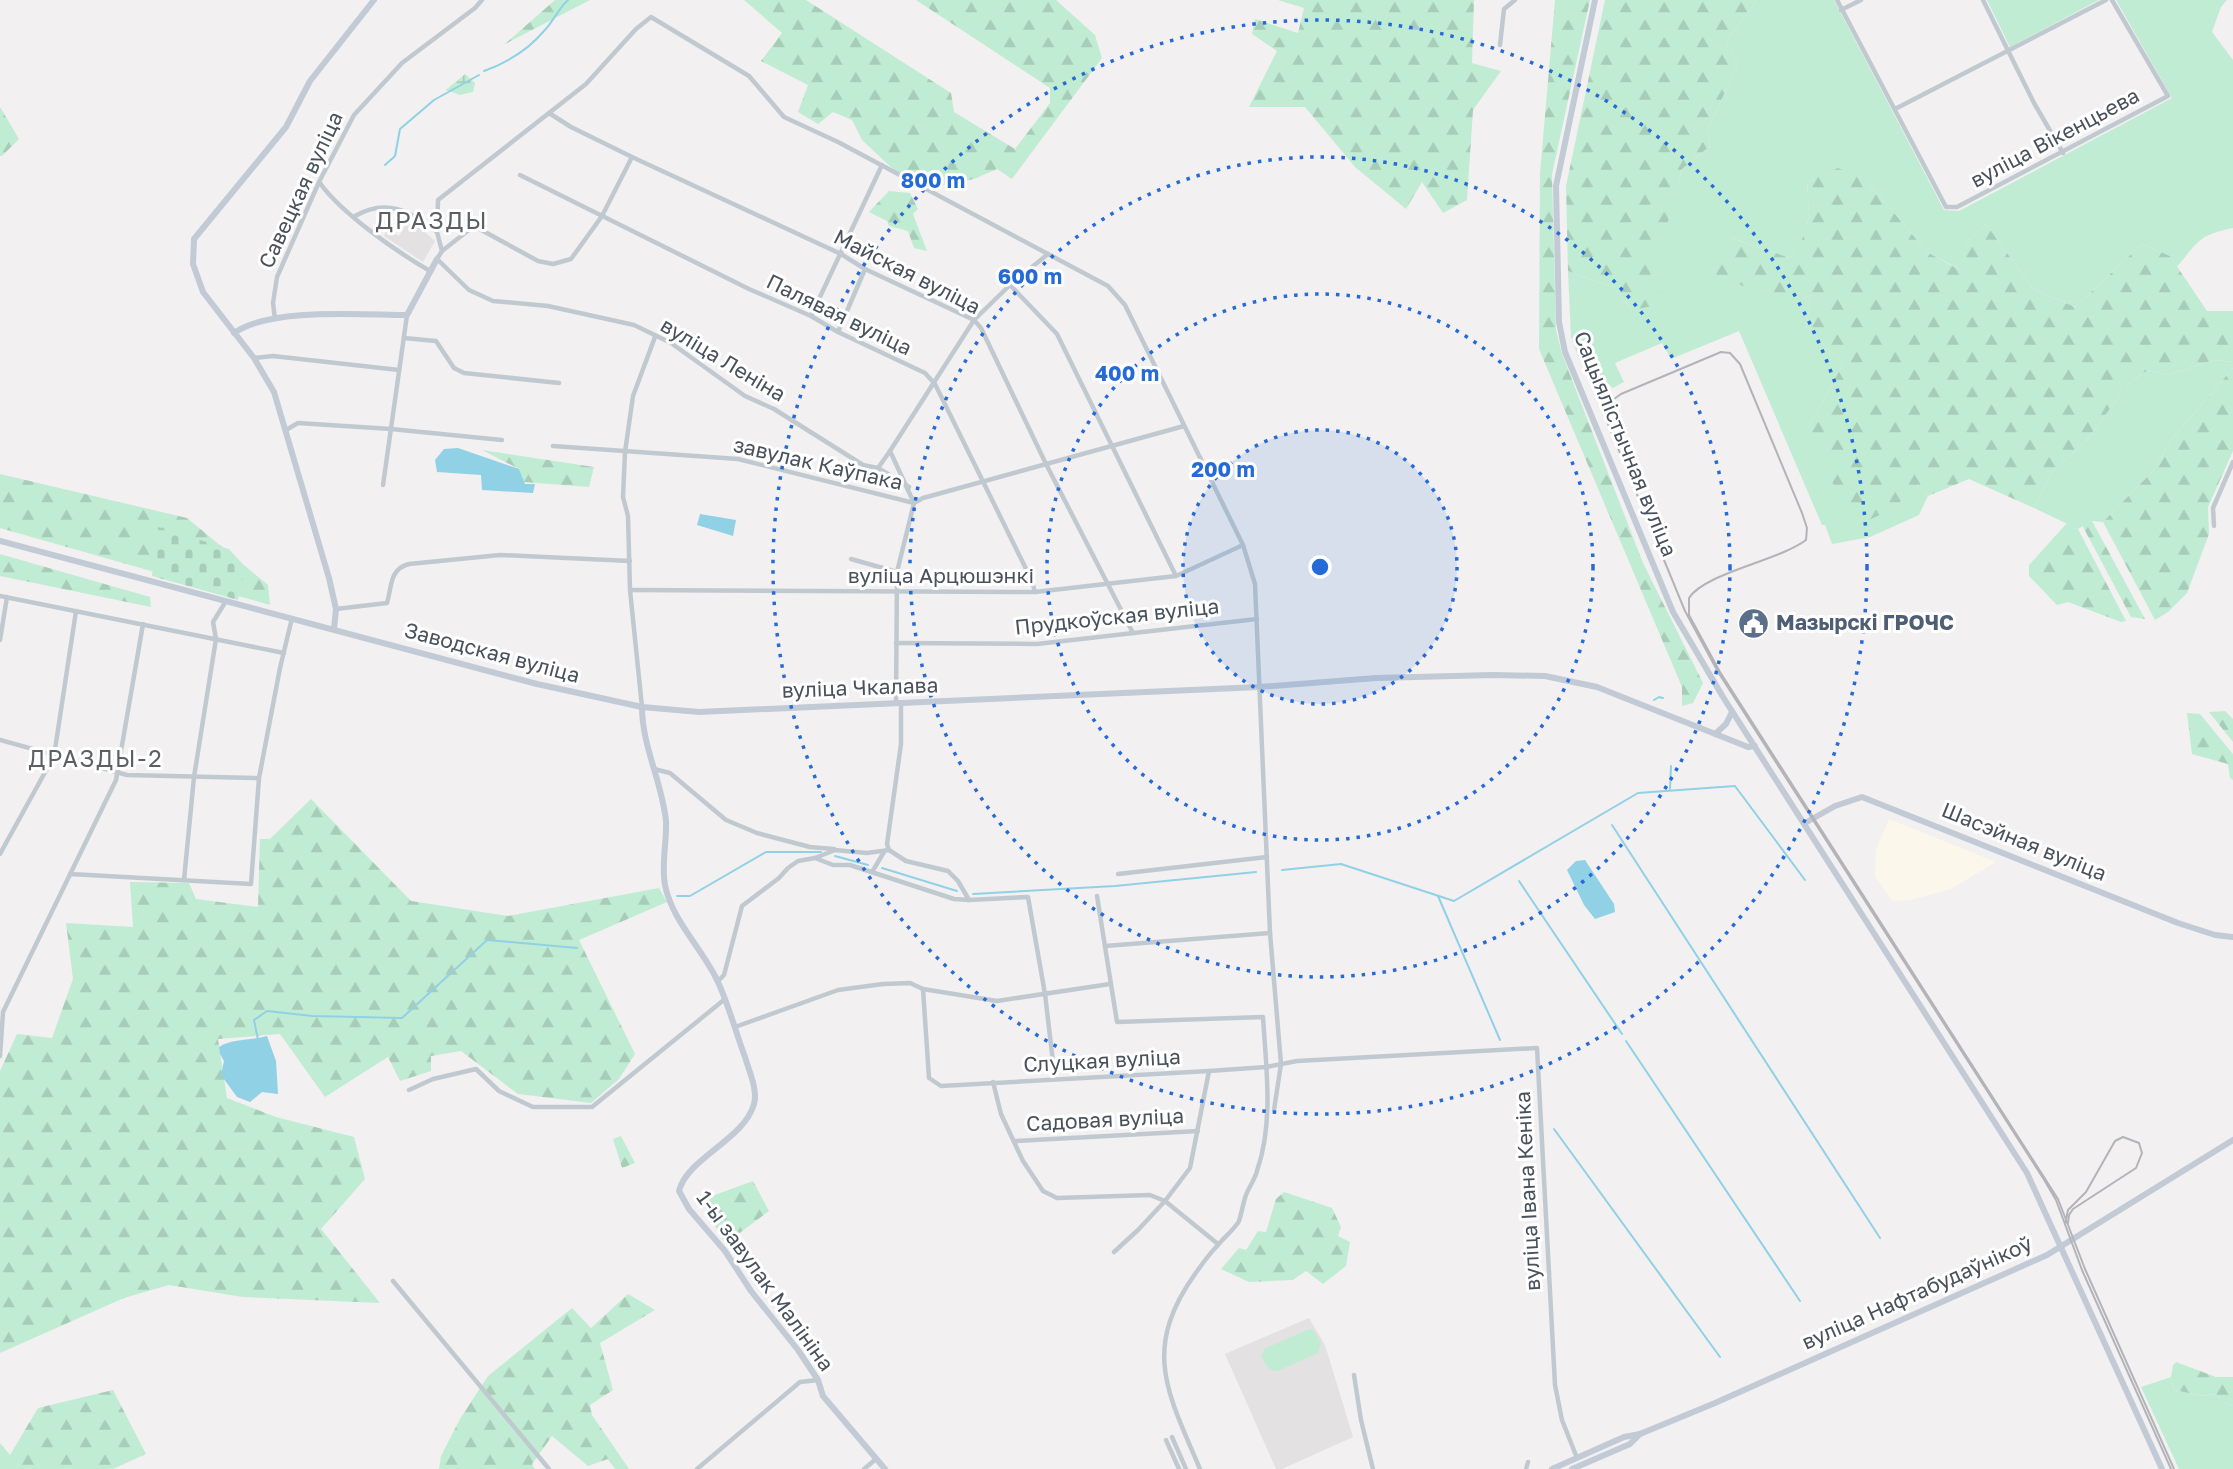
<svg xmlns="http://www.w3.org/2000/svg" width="2233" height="1469" viewBox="0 0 2233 1469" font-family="'Golos Text',sans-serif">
  <defs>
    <pattern id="forest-firs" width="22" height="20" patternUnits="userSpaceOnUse" patternTransform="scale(1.75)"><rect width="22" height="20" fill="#c1ecd4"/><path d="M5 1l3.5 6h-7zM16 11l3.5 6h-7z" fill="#a7ccb8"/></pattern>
    <pattern id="wetland-marsh" width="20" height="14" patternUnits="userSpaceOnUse" patternTransform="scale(1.75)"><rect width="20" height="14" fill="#c1ecd4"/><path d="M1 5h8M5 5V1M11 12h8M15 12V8" fill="none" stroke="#a7ccb8"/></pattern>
    <pattern id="cemetery-stones" width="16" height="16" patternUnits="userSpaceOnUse" patternTransform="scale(1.75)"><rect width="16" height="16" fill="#c1ecd4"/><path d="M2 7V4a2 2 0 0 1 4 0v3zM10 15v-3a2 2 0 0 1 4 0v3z" fill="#a7ccb8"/></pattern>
  </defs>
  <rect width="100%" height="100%" fill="#f2f0f0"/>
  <!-- commercial -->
  <path fill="#fbf7ea" d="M1889,819L1996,862L1951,889L1910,900L1892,901L1875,876L1876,849Z"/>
  <!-- education -->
  <g fill="#e3e1e1">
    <path d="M409,219L435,241L423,262L384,236L387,229L399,236Z"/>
    <path d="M1309,1318L1325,1345L1353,1437L1282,1469H1276L1225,1354Z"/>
  </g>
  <!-- green -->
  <g fill="#c1ecd4">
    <path d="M1757,0H1834L1944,210L1959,211L2172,98L2116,0H2227L2221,7L2212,32L2233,60V228C2199,235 2198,241 2177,267L2170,256L2142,244L2075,307L2033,289L1986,224L1969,240L1959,269L1927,252L1867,181H1807L1809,212L1806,236L1790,258L1731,238L1804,293L1811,301L1806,327L1843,364L1809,427L1893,509L1918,483L1928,496L1919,515L1870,537L1832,544L1825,525H1822L1739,331L1671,359L1662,343L1615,363L1624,382L1613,388L1579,359L1571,337L1568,271L1615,288L1632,310L1653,274L1682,169L1710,146L1707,130L1738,65L1726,42Z"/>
    <path d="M1987,0H2099L2010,47Z"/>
    <path d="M2214,360L2233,362V368L2172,439L2153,471L2103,522L2092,521L2078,529L2034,508L2051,473L2086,441L2130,382L2148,370L2167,375Z"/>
    <path d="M1309,1329L1314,1331L1321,1343L1318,1353L1278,1371C1268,1371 1266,1365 1261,1357L1264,1349Z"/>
    <path d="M2171,1377L2174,1390L2203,1396L2216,1394L2221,1402L2233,1406V1469H2179L2141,1387Z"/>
  </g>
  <!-- forest -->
  <g fill="url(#forest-firs)">
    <path d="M555,0H590L505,44Z"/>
    <path d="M744,0H806L951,93L954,112L1015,149L1050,103V88L916,0H1056L1095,35L1102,58L1012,179L997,169L974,179L932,188L894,170L862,140L852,120L833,112L818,124L798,112L808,85L761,61L782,33Z"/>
    <path d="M1278,0H1474L1472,63L1501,71L1473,110L1467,200L1443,213L1422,182L1406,209L1355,167L1305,107H1249L1277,51L1252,34L1255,19L1298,33L1304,8Z"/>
    <path d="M1555,0H1590L1552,174L1556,330L1562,354L1643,563L1703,683L1693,703L1682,706V687L1539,349L1540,173Z"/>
    <path d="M1605,0H1757L1726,42L1738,65L1707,130L1710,146L1682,169L1654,274L1662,304L1632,310L1615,288L1568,271L1566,186Z"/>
    <path d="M0,107L19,139L2,156H0Z"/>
    <path d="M1838,168L1867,181L1927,252L1958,269L1969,240L1986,224L2033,289L2075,307L2142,244L2170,256L2207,311H2233V362L2214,360L2167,375L2148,370L2130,382L2086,441L2051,473L2034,508L1969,479L1928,496L1918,484L1893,509L1862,523L1841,503L1809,427L1843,364L1806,327L1811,301L1804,293L1777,300L1714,274L1731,238L1790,258C1813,227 1809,218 1807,181Z"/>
    <path d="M889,191L910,193L918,209L913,214L927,251L914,248L908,231L889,226L887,221L869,212Z"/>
    <path d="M2233,368V451L2208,507L2209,534L2187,593L2168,612L2155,620L2103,522L2153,471L2172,439Z"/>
    <path d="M482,450L594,467L589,487L524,482L519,469Z"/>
    <path d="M0,474L187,518L268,585L270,605L0,528Z"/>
    <path d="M2092,521L2145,619L2131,617L2082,525Z"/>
    <path d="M2067,523L2078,529L2126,621L2121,622L2068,602L2057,605L2029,576V565Z"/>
    <path d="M0,554L150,597L151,607L0,576Z"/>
    <path d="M2225,711L2233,719V742L2209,712Z"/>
    <path d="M2187,713L2200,714L2233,754V780L2230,778L2228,764L2192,754Z"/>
    <path d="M311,799L411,901L508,916L659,888L667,902L579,940L635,1054L619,1079L591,1103L518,1094L461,1051L431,1056V1071L400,1081L388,1057L325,1097L280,1034L218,1039L227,1098L276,1117L354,1137L365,1179L321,1229L380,1303L243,1297L169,1285L124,1298L0,1353V1071L17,1034L52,1038L73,979L66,923L133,927L130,882L189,883L196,899L258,907L260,839H270Z"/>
    <path d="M621,1136L635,1163L622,1168L613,1139Z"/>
    <path d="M753,1181L769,1211L725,1244L701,1200Z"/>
    <path d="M1284,1192L1332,1208L1341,1227L1338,1236L1350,1242L1346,1266L1323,1284L1306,1271L1293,1280L1249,1282L1221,1269L1239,1248L1246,1250L1258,1231L1266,1232L1276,1199Z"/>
    <path d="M628,1294L655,1310L600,1343L613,1390L590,1405L592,1415L629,1469H615L608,1459L588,1466L552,1436L532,1464L535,1469H439L441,1456L460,1419L488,1376L572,1308L591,1328Z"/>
    <path d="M2176,1362L2216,1377H2233V1406L2221,1402L2215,1394L2203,1396L2174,1390L2171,1377L2173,1365Z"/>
    <path d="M113,1390L146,1454L113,1469H0V1443L10,1455L38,1408Z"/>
  </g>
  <!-- wetland -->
  <path fill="url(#wetland-marsh)" d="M465,74L475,83L473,92L460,95L446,90Z"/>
  <!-- cemetery -->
  <path fill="url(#cemetery-stones)" d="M158,527L229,549L248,570L240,583L238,600L152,576Z"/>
  <!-- water -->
  <g fill="#91d1e6">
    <path d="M458,448L519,469L525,484H535L533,493L482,490L481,475L437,472L435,460L444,449Z"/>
    <path d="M700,514L736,520L733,536L697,525Z"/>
    <path d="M1585,860L1614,904L1615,912L1595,919L1584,905L1567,870L1576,861Z"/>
    <path d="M267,1036L276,1061L278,1094L262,1092L250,1102L237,1097L221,1075L224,1061L220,1054L219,1047C229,1039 253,1040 267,1036Z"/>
  </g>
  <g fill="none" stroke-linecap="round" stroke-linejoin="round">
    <!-- stream -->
    <g stroke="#91d1e6" stroke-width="2">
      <path d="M484,71C506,63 528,50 544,31C553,22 558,9 568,0"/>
      <path d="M385,165L395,156L400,129L434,100L479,75"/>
      <path d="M1654,700L1659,697L1663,698"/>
      <path d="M1670,789L1671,766"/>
      <path d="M1612,825L1880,1238"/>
      <path d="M835,856L868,865"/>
      <path d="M882,868L957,891"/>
      <path d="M1282,870L1341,864L1454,901L1638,793L1735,786L1805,880"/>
      <path d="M1519,881L1622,1034"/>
      <path d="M973,894L1115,886L1256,872"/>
      <path d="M677,896H690L766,852H821"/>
      <path d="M1438,896L1500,1040"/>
      <path d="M258,1040L254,1020L267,1011L312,1016L402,1018L487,940L577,948"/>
      <path d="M1626,1041L1800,1301"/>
      <path d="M1554,1129L1720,1357"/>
    </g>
    <!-- street -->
    <g stroke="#c1c9d0" stroke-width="4.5">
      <path d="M1837,0L1946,207H1957L2168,96L2112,0"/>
      <path d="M1983,0L2034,103L2063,153"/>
      <path d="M1841,10L1861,0"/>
      <path d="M1500,45L1504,9L1515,0"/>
      <path d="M1895,109L2106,0"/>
      <path d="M549,113L571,127L632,157L841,254L865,269L974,320L981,328L1046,464L1133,633"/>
      <path d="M520,175L749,289L811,316L838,332L925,373L935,384L1032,581L1035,592"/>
      <path d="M320,183C341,213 397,252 430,271"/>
      <path d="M355,216C386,198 410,211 436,231"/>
      <path d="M442,251L474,226L538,261L553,264L571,259L602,216L632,157"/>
      <path d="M1048,254L1010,285L974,320L890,451L914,503L923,498L1184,426"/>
      <path d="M1010,285L1057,334L1176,576"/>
      <path d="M811,316L882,165"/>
      <path d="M275,319L273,303L277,277L319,182L354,115L402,63L475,8L482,0"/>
      <path d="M838,332L865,269"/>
      <path d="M404,338L436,341L454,368L464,373L559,383"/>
      <path d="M254,358L273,356L399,370"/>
      <path d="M286,430L298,423L391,429L502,440"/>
      <path d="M553,446L738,459L914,503L897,572L896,703"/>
      <path d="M878,468L890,451"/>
      <path d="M383,485L407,315"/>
      <path d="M909,487L878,468L863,465L774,409L745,396L671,343L634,325L548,306L493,301L469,290L437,259L442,251L437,232L438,200L586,84L636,29L651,17L749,76L784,117L838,142L1108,286L1125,305L1243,545L1255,584L1270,933L1281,1064L1274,1110"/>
      <path d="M2214,526L2213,508L2233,462"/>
      <path d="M851,559L897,572"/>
      <path d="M630,590L1035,592L1176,576L1243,545"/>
      <path d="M0,596L284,653"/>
      <path d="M336,609L387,603C392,587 389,569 409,564L500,555L630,561"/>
      <path d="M0,640L7,597"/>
      <path d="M896,643L1037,644L1257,619"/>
      <path d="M901,704V744L887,844L889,850L906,861L948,871L958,881L969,900"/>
      <path d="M642,707L630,590L628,516L623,497L625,452L633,396L655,337"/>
      <path d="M0,740L127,775L259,778"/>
      <path d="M654,769L670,773L726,820L757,833L810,847L834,849"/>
      <path d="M0,854L54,756L76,611"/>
      <path d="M815,858L833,865H850L954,899L969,900L1028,897L1045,994L1055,1079"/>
      <path d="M872,872L884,852"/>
      <path d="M70,874L251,884L259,778L280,668L292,618"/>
      <path d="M1118,874L1267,857"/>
      <path d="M184,880L194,777L216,639L213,622L226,601"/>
      <path d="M1097,896L1117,1022L1263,1017C1266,1067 1274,1122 1257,1171C1255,1179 1249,1187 1246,1195C1243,1203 1242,1212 1239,1221C1234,1230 1224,1237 1218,1245C1209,1254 1202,1264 1195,1274C1141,1350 1168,1393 1200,1469"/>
      <path d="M1105,946L1270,933"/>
      <path d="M718,981L724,975L742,906L779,878L788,868L798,861L815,858L835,850L867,853L889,850"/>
      <path d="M923,989L929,1078L941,1086L1209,1071L1266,1067L1297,1061L1537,1048L1555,1385L1562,1420L1577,1458"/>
      <path d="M735,1027L838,990L883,984L910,983L923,989L997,1001L1110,984"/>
      <path d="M0,1056L3,1012L116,780L143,624"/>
      <path d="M993,1082L1001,1114L1023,1161L1043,1191L1057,1198L1150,1195L1165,1201L1218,1244"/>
      <path d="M409,1090L433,1079L476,1069L499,1091L533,1107H592L725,999"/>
      <path d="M1014,1141L1198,1131"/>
      <path d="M1114,1252L1138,1230L1165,1201L1190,1168L1209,1071"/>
      <path d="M393,1281L549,1469"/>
      <path d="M1354,1375L1361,1420L1373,1469"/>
      <path d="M1172,1437L1186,1469"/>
      <path d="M1166,1440L1179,1469"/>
      <path d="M697,1469L800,1382L818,1380"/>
      <path d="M864,1469L876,1459"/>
      <path d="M1526,1469L1528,1462"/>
    </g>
    <!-- secondary -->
    <g stroke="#c1cad5" stroke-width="6">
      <path d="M1595,0L1556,186L1559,322L1565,352L1673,612L1723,697L2027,1173L2162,1469"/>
      <path d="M234,333C271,307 362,315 407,315L437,259"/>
      <path d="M0,541L537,684L642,707L699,712L1259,687L1376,678L1493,675L1545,676L1597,687L1748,747L1755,746"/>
      <path d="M334,629L336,609L329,578L274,392L254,358L203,292L193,264L194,239L286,127L310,81L374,0"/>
      <path d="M642,707C642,746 662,782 666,821C667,842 661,864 665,885C672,921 703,949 718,982C729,1006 736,1033 745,1057C749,1071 758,1090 754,1104C744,1140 687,1158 679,1191L689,1209L725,1251L751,1291L798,1350L818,1380L823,1396L885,1469"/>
      <path d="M1715,734L1726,724L1732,712"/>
      <path d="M1805,823L1835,806L1862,797L2178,923L2215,935L2233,937"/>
      <path d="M1552,1469L1624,1437L1640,1434L1715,1403L2047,1255L2233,1140"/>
      <path d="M1572,1469L1630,1444L1640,1434"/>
    </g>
    <!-- tram -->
    <g stroke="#b2b4b9" stroke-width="2">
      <path d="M2065,1224L2068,1210L2086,1192L2115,1141L2123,1137L2139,1143L2142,1153L2136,1168L2073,1209L2069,1215L2068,1223"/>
      <path d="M2171,1469L2082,1270L2056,1200L2043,1178L1718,672L1685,611L1606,419L1610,402L1621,394L1721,352L1730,353L1740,364L1802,513L1807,528L1806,540C1778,561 1705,573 1689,598V615L1720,672L2058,1199L2085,1269L2174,1469"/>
    </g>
  </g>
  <!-- distance rings -->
  <circle cx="1320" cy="567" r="137" fill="#256ad6" fill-opacity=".12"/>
  <g fill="none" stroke="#256ad6" stroke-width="3.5" stroke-dasharray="3.5 7">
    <circle cx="1320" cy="567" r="137"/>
    <circle cx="1320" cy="567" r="273"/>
    <circle cx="1320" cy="567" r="410"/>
    <circle cx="1320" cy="567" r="547"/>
  </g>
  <!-- icons -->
  <defs>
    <symbol id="civic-disc" viewBox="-11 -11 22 22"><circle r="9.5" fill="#5c6f8a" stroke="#fff"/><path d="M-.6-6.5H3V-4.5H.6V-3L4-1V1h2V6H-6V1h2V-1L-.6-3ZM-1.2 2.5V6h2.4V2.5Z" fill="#fff"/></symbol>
  </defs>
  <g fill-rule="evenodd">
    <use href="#civic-disc" x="1736" y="606" width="35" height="35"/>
  </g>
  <g text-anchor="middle" stroke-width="6" stroke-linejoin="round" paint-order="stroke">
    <!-- street labels -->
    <g font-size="21" fill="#49525c" stroke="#fff">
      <text transform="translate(2055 138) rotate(-28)" y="7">вуліца Вікенцьева</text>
      <text transform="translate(301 190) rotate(-65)" y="7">Савецкая вуліца</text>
      <text transform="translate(907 272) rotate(27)" y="7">Майская вуліца</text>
      <text transform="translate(839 315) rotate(26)" y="7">Палявая вуліца</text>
      <text transform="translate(723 360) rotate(31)" y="7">вуліца Леніна</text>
      <text transform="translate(1625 444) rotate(68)" y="7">Сацыялістычная вуліца</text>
      <text transform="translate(818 464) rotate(13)" y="7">завулак Каўпака</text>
      <text x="941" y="583">вуліца Арцюшэнкі</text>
      <text transform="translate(1117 617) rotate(-6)" y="7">Прудкоўская вуліца</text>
      <text transform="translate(492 653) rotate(15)" y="7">Заводская вуліца</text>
      <text transform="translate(860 688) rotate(-2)" y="7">вуліца Чкалава</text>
      <text transform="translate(2024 842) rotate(22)" y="7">Шасэйная вуліца</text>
      <text transform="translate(1102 1061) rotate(-3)" y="7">Слуцкая вуліца</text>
      <text transform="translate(1105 1120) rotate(-3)" y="7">Садовая вуліца</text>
      <text transform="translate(1528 1191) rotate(-93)" y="7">вуліца Івана Кеніка</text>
      <text transform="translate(765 1281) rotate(54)" y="7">1-ы завулак Малініна</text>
      <text transform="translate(1917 1293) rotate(-24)" y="7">вуліца Нафтабудаўнікоў</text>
    </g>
    <!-- service labels -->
    <g font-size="21" font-weight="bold" fill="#4e5e75" stroke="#fff" text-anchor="start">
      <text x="1776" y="630">Мазырскі ГРОЧС</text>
    </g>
    <!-- neighbourhood labels -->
    <g font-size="23" letter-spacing="2" fill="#5c5f64" stroke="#fff">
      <text x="96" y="767">ДРАЗДЫ-2</text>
    </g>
    <!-- quarter labels -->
    <g font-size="24" letter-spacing="2" fill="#5c5f64" stroke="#fff">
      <text x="432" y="229">ДРАЗДЫ</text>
    </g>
  </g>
  <circle cx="1320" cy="567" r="10" fill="#256ad6" stroke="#fff" stroke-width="3.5"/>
  <g font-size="21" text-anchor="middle" font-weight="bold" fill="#256ad6" stroke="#fff" stroke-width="6" stroke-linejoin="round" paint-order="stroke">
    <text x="933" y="188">800 m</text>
    <text x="1030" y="284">600 m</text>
    <text x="1127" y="381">400 m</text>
    <text x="1223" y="477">200 m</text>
  </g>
</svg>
